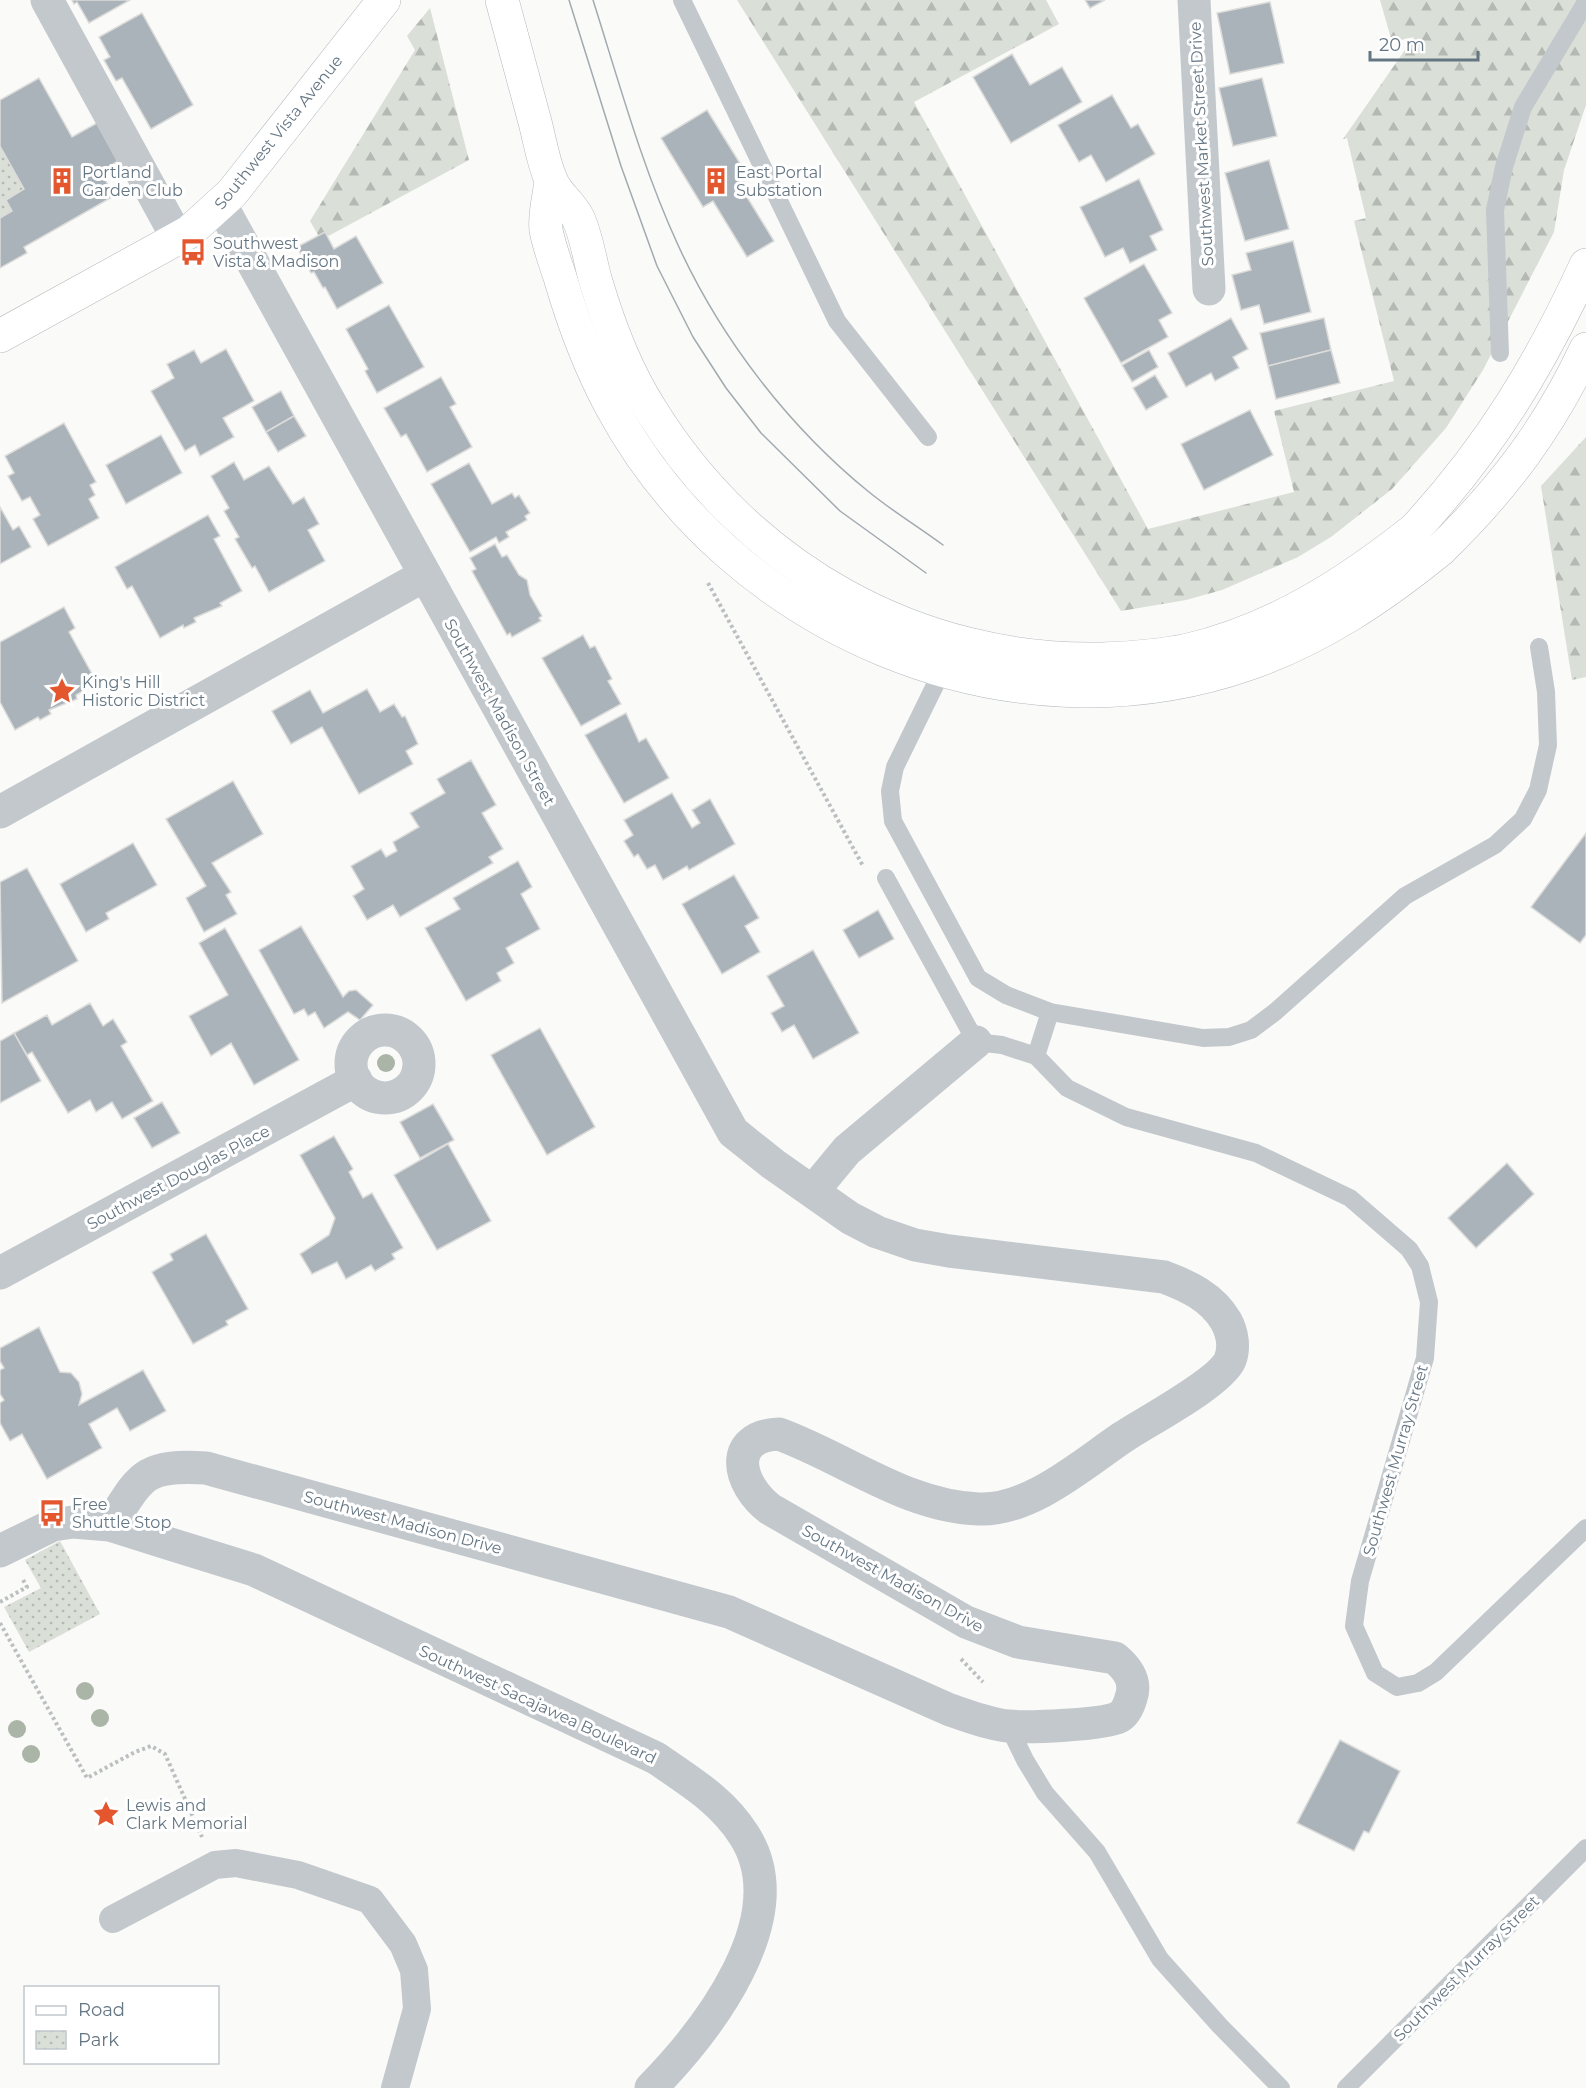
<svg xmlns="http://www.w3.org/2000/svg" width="1586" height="2088" viewBox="0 0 1586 2088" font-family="Montserrat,sans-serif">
  <defs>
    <pattern id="forest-firs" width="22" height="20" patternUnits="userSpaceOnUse" patternTransform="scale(1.5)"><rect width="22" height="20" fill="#dadfd7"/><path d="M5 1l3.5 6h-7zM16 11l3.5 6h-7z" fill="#b4b9b4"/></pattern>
    <pattern id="park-dots" width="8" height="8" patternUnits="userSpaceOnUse" patternTransform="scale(1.5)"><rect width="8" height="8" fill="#dadfd7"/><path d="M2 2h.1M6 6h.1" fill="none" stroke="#b4b9b4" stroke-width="1.8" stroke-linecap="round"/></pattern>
  </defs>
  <rect width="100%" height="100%" fill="#fafaf8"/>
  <!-- forest -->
  <g fill="url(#forest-firs)">
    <path d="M737,0H1046L1059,24L914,102L1148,529L1294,492L1274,411L1394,381L1354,221L1366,218L1347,138L1343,139L1414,37L1392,42L1380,0H1586V105L1564,170L1554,232L1483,370L1446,428L1392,489L1331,537L1298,557L1222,590L1186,600L1121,611Z"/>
    <path d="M430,8L469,160L321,240L310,221L415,50L407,36Z"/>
    <path d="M1586,437V677L1572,680L1541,486Z"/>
  </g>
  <!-- park -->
  <g fill="url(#park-dots)">
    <path d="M0,146L24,189L12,211L0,218Z"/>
    <path d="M60,1541L100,1614L29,1652L4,1607L41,1588L25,1560Z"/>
  </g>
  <!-- building -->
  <g fill="#aab3b9" stroke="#dcdcda" stroke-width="1.5">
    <path d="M72,0H130L89,23L77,2L74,4Z"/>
    <path d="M1085,0H1105L1090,8Z"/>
    <path d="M1270,2L1284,63L1230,74L1217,13Z"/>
    <path d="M142,13L193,105L151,129L122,78L116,81L104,60L110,57L99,37Z"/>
    <path d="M1012,54L1030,85L1062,67L1082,102L1011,143L973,77Z"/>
    <path d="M39,78L72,137L97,123L118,161L101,172L114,196L24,247L27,253L0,268V218L12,211L6,200L24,189L0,146V100Z"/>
    <path d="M1262,78L1277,136L1233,146L1219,88Z"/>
    <path d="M1112,95L1131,128L1138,124L1155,154L1106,182L1091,155L1079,162L1058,125Z"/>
    <path d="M707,110L749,178L739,184L774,241L747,257L713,201L703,207L661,138Z"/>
    <path d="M1269,160L1289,229L1245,241L1225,173Z"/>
    <path d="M1139,179L1163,230L1150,236L1157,250L1130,263L1123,248L1105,257L1080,207Z"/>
    <path d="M325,232L334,249L356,236L383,283L337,309L325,287L323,288L314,272L311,273L297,247Z"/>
    <path d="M1293,241L1311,312L1264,324L1259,305L1241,310L1232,275L1251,270L1246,253Z"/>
    <path d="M1144,264L1172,313L1159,320L1168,337L1121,363L1084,298Z"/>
    <path d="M389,305L424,367L377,393L365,371L368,369L346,329Z"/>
    <path d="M1231,318L1248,349L1233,357L1239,368L1215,381L1211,373L1186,387L1168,353Z"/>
    <path d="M1324,318L1331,350L1268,366L1260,333Z"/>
    <path d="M226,349L254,401L223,418L234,437L200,456L195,445L185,451L151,391L174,378L167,364L194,350L201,363Z"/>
    <path d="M1149,350L1158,367L1132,382L1122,365Z"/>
    <path d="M1331,350L1340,383L1276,399L1268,366Z"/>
    <path d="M1155,375L1168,397L1146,410L1133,388Z"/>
    <path d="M441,377L456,404L450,407L472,447L427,472L406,434L401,437L384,408Z"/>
    <path d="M281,391L294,416L266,432L252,407Z"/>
    <path d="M1250,410L1273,455L1204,490L1181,444Z"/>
    <path d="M294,416L306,436L278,452L266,432Z"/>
    <path d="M64,423L96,482L90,485L95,495L89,499L99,518L48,546L33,519L40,515L30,497L22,501L8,476L14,473L5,456Z"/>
    <path d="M161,435L182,473L126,504L106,465Z"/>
    <path d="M234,462L244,480L269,466L293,504L304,497L319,524L308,530L325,561L269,592L255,566L252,568L235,539L239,537L224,511L229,508L211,476Z"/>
    <path d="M469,463L492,504L512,493L515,498L519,495L530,513L525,516L527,520L506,532L509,537L499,543L496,537L470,552L431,484Z"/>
    <path d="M0,507L13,530L19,526L31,547L0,564Z"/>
    <path d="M208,515L220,536L214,539L242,591L220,603L222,606L194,618L196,622L184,628L183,625L160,638L132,586L127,589L115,567Z"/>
    <path d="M495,544L502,557L507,555L519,575L527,580L530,595L542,616L539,618L541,621L512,637L510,633L507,635L472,571L476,569L470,558Z"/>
    <path d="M64,607L75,628L69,632L97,683L76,695L77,699L49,710L51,714L40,720L38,717L15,730L0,702V642Z"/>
    <path d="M583,635L590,648L595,646L612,679L608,681L621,704L581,726L542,658Z"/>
    <path d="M367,689L380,712L394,704L402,717L405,716L418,744L406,751L413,764L359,794L322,727L291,744L272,711L310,690L323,713Z"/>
    <path d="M626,713L639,742L646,738L669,778L624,803L585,735Z"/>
    <path d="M471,760L496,805L482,813L503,849L489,857L493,863L400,917L393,905L367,920L353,896L364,889L351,866L381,849L386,857L397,851L393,842L419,827L410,813L445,793L437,779Z"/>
    <path d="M233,781L263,834L212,863L231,892L226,895L237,914L204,932L186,898L206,886L166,819Z"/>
    <path d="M672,793L692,828L700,823L692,810L710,799L735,844L689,870L687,866L663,880L655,865L647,869L638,854L634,857L624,841L633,835L624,820Z"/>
    <path d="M1586,833V935L1580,943L1531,907Z"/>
    <path d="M133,843L157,885L106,913L109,919L86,932L60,884Z"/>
    <path d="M518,861L532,887L521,894L540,929L506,948L514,963L497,973L501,981L466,1001L425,928L460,909L453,898Z"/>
    <path d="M27,868L78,961L2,1003L0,882Z"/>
    <path d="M734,875L759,918L745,926L760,952L722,974L682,904Z"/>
    <path d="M878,910L894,939L859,958L843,930Z"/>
    <path d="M301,926L343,997L349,991L356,990L373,1005L360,1020L348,1012L324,1028L315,1012L308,1016L304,1009L294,1014L259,950Z"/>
    <path d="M225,928L299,1060L254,1085L231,1043L211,1056L189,1016L228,995L199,943Z"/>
    <path d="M813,950L859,1033L813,1059L794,1025L782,1032L771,1013L784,1006L767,976Z"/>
    <path d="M90,1003L103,1026L113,1019L127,1042L121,1046L153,1101L122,1119L112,1102L96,1112L90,1100L68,1113L32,1052L27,1055L14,1033L47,1015L52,1025Z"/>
    <path d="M540,1028L595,1127L547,1155L491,1055Z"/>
    <path d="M14,1033L41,1081L0,1103V1041Z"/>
    <path d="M162,1102L180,1133L152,1148L134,1118Z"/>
    <path d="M433,1104L454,1140L420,1158L400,1122Z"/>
    <path d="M334,1136L353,1169L349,1172L363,1198L372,1193L403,1248L392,1254L395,1259L375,1271L371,1265L346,1279L337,1262L312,1274L300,1254L329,1235L335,1218L300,1155Z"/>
    <path d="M448,1144L491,1221L437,1250L394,1175Z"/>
    <path d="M1507,1163L1534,1194L1476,1248L1448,1218Z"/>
    <path d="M206,1234L248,1309L226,1321L228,1325L193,1344L152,1272L173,1260L170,1254Z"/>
    <path d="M39,1327L60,1372L71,1373L79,1382L82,1394L79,1405L143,1370L166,1411L130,1431L117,1408L89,1424L102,1448L47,1479L22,1434L10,1441L0,1423V1403L4,1400L0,1394V1370L4,1368L0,1361V1348Z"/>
    <path d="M1340,1740L1400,1771L1369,1833L1364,1831L1354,1851L1297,1823Z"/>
  </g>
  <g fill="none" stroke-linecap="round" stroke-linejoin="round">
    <defs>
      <g id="secondary">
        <path d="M502,0C513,41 524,82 535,122C540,141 543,162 551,180C556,194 571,204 578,218C587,237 590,262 596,282C609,326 626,371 651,410C748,567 917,663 1102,659C1130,658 1160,656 1188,650C1274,630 1347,583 1415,529"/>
        <path d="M551,182C549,197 544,216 546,230C549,246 555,262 560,277C573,322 589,365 611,406C730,628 1007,748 1248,664C1320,639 1381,598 1440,550"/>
        <path d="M0,336L189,232L232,193L384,0"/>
      </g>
      <g id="motorway">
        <path d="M1415,529C1491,446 1539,367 1586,265"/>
        <path d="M1440,550C1502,490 1549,428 1586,349"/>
      </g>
    </defs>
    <!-- secondary casing -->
    <use href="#secondary" stroke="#b3babf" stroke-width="34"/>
    <!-- motorway casing -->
    <use href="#motorway" stroke="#b4b9bd" stroke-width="34"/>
    <!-- path -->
    <g stroke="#bbbfc2" stroke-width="4" stroke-dasharray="3 3" stroke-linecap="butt">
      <path d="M708,583L863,866"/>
      <path d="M0,1602L27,1587L22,1578"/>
      <path d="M0,1623L87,1778L135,1752L151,1746L165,1754L202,1837"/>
      <path d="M961,1659L983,1682"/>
    </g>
    <!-- service -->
    <g stroke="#c3c8cc" stroke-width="18">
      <path d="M682,0L837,321L928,437"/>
      <path d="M1500,353L1495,210L1504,167L1523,107L1586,2"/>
      <path d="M942,671L895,767L890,791L893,821L978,978L1006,995L1050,1012L1203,1038L1229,1037L1251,1030L1275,1012L1405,896L1495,845L1523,819L1538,790L1548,745L1546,692L1539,647"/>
      <path d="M886,878L976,1042L1002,1045L1036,1056L1067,1088L1126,1117L1256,1153L1350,1198L1409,1249L1420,1266L1429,1302L1425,1358L1360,1581L1354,1626L1375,1673L1397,1687L1418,1683L1436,1672L1586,1528"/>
      <path d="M1036,1056L1050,1012"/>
      <path d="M1009,1727L1025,1760L1045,1793L1097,1852L1160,1959L1220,2026L1281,2088"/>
      <path d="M1346,2088L1586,1848"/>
    </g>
    <!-- pedestrian -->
    <path stroke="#c3c8cc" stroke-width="28" d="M113,1919L215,1865L236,1863L298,1875L370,1900L403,1944L414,1970L417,2009L395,2088"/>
    <!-- minor -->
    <g stroke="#c3c8cc" stroke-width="33">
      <path d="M47,0L178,239"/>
      <path d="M1194,0L1209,289"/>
      <path d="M0,812L425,575"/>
      <circle cx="385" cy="1064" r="34"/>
      <path d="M813,1191L847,1150L976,1042"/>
      <path d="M0,1273L356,1080"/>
      <path d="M110,1525C141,1476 143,1464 206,1468L729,1612L950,1710C969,1716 988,1724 1008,1726C1027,1728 1104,1725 1119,1717C1126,1713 1129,1705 1131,1698C1137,1681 1128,1669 1115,1658L1018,1642L966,1622L770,1509C737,1484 727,1436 779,1434C845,1458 907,1507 979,1509C1030,1511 1083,1464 1123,1437C1147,1421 1220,1383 1230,1360C1235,1347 1232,1332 1226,1321C1212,1297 1188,1286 1164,1277L949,1251L915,1245L877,1232L850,1218L773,1164L733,1132L221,205"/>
    </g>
    <!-- tertiary -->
    <path stroke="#c3c8cc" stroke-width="33" d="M0,1551L53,1525L73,1522L110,1525L167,1543L254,1570L656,1758C689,1781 722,1800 744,1835C797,1917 706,2032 651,2088"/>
    <!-- secondary -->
    <use href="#secondary" stroke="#fff" stroke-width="33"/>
    <!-- motorway -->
    <use href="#motorway" stroke="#fff" stroke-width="33"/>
    <!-- tram -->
    <g stroke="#a2aab0" stroke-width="1.5">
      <path d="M569,0L621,166L657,266L693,337L726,388L761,433L840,511L926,573"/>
      <path d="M593,0C619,82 642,167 678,245C721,339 789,427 869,492C892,511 919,527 943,545"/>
    </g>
  </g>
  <!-- trees -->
  <g fill="#aab4a7">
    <circle cx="386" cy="1063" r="9"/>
    <circle cx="85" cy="1691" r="9"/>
    <circle cx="100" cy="1718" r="9"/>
    <circle cx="17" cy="1729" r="9"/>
    <circle cx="31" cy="1754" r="9"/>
  </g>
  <!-- icons -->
  <defs>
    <symbol id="building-bare" viewBox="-9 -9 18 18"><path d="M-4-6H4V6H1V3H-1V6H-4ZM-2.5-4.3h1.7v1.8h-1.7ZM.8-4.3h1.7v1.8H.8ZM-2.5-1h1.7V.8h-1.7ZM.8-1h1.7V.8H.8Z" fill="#e4572e" stroke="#fff" stroke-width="2.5" paint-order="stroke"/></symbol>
    <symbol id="bus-bare" viewBox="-9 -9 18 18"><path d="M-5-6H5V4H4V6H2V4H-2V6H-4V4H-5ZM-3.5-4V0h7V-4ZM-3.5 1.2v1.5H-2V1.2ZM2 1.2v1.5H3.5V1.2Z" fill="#e4572e" stroke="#fff" stroke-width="2.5" paint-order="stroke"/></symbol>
    <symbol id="sight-bare" viewBox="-9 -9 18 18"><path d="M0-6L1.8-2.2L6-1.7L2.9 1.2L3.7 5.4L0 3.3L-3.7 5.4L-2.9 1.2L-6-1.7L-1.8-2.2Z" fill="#e4572e" stroke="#fff" stroke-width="2.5" paint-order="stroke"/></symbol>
  </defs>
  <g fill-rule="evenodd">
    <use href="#building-bare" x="43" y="162" width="38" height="38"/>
    <use href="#building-bare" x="697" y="162" width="38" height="38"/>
    <use href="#bus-bare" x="174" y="233" width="38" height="38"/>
    <use href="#sight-bare" x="43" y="672" width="38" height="38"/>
    <use href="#bus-bare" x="33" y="1494" width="38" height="38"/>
    <use href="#sight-bare" x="87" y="1795" width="38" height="38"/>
  </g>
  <g text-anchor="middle" stroke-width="6" stroke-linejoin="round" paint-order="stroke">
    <!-- street labels -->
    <g font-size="16" fill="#657683" stroke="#fff">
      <text transform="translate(278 132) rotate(-51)" y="6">Southwest Vista Avenue</text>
      <text transform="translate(1201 144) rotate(-93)" y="6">Southwest Market Street Drive</text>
      <text transform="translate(500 712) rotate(61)" y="6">Southwest Madison Street</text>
      <text transform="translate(178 1177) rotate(-28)" y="6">Southwest Douglas Place</text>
      <text transform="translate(1395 1460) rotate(-74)" y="6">Southwest Murray Street</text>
      <text transform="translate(403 1522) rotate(15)" y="6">Southwest Madison Drive</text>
      <text transform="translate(893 1578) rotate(29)" y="6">Southwest Madison Drive</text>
      <text transform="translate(538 1704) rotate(25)" y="6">Southwest Sacajawea Boulevard</text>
      <text transform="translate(1466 1968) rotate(-45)" y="6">Southwest Murray Street</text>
    </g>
    <!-- poi labels -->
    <g font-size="16" fill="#657683" stroke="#fff" text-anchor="start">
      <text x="82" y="178">Portland<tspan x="82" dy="18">Garden Club</tspan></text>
      <text x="736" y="178">East Portal<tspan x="736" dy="18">Substation</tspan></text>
      <text x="213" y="249">Southwest<tspan x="213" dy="18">Vista &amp; Madison</tspan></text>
      <text x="82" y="688">King's Hill<tspan x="82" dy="18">Historic District</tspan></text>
      <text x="72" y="1510">Free<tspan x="72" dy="18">Shuttle Stop</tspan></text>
      <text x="126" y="1811">Lewis and<tspan x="126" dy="18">Clark Memorial</tspan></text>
    </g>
  </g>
  <!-- legend -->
  <rect x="24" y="1986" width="195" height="78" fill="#ffffff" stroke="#c1c8cd" stroke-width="1.5"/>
  <rect x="36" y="2006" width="30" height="9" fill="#ffffff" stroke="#c1c8cd" stroke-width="1.5"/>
  <text x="78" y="2016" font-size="18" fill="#657683">Road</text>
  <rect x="36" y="2031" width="30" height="18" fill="url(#park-dots)" stroke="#c1c8cd" stroke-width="1.5"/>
  <text x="78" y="2046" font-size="18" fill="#657683">Park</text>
  <!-- scale -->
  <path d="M1370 51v9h108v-9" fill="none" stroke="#657683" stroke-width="3"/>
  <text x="1379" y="51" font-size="18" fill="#657683" stroke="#ffffff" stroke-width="4.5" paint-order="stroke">20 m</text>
</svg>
